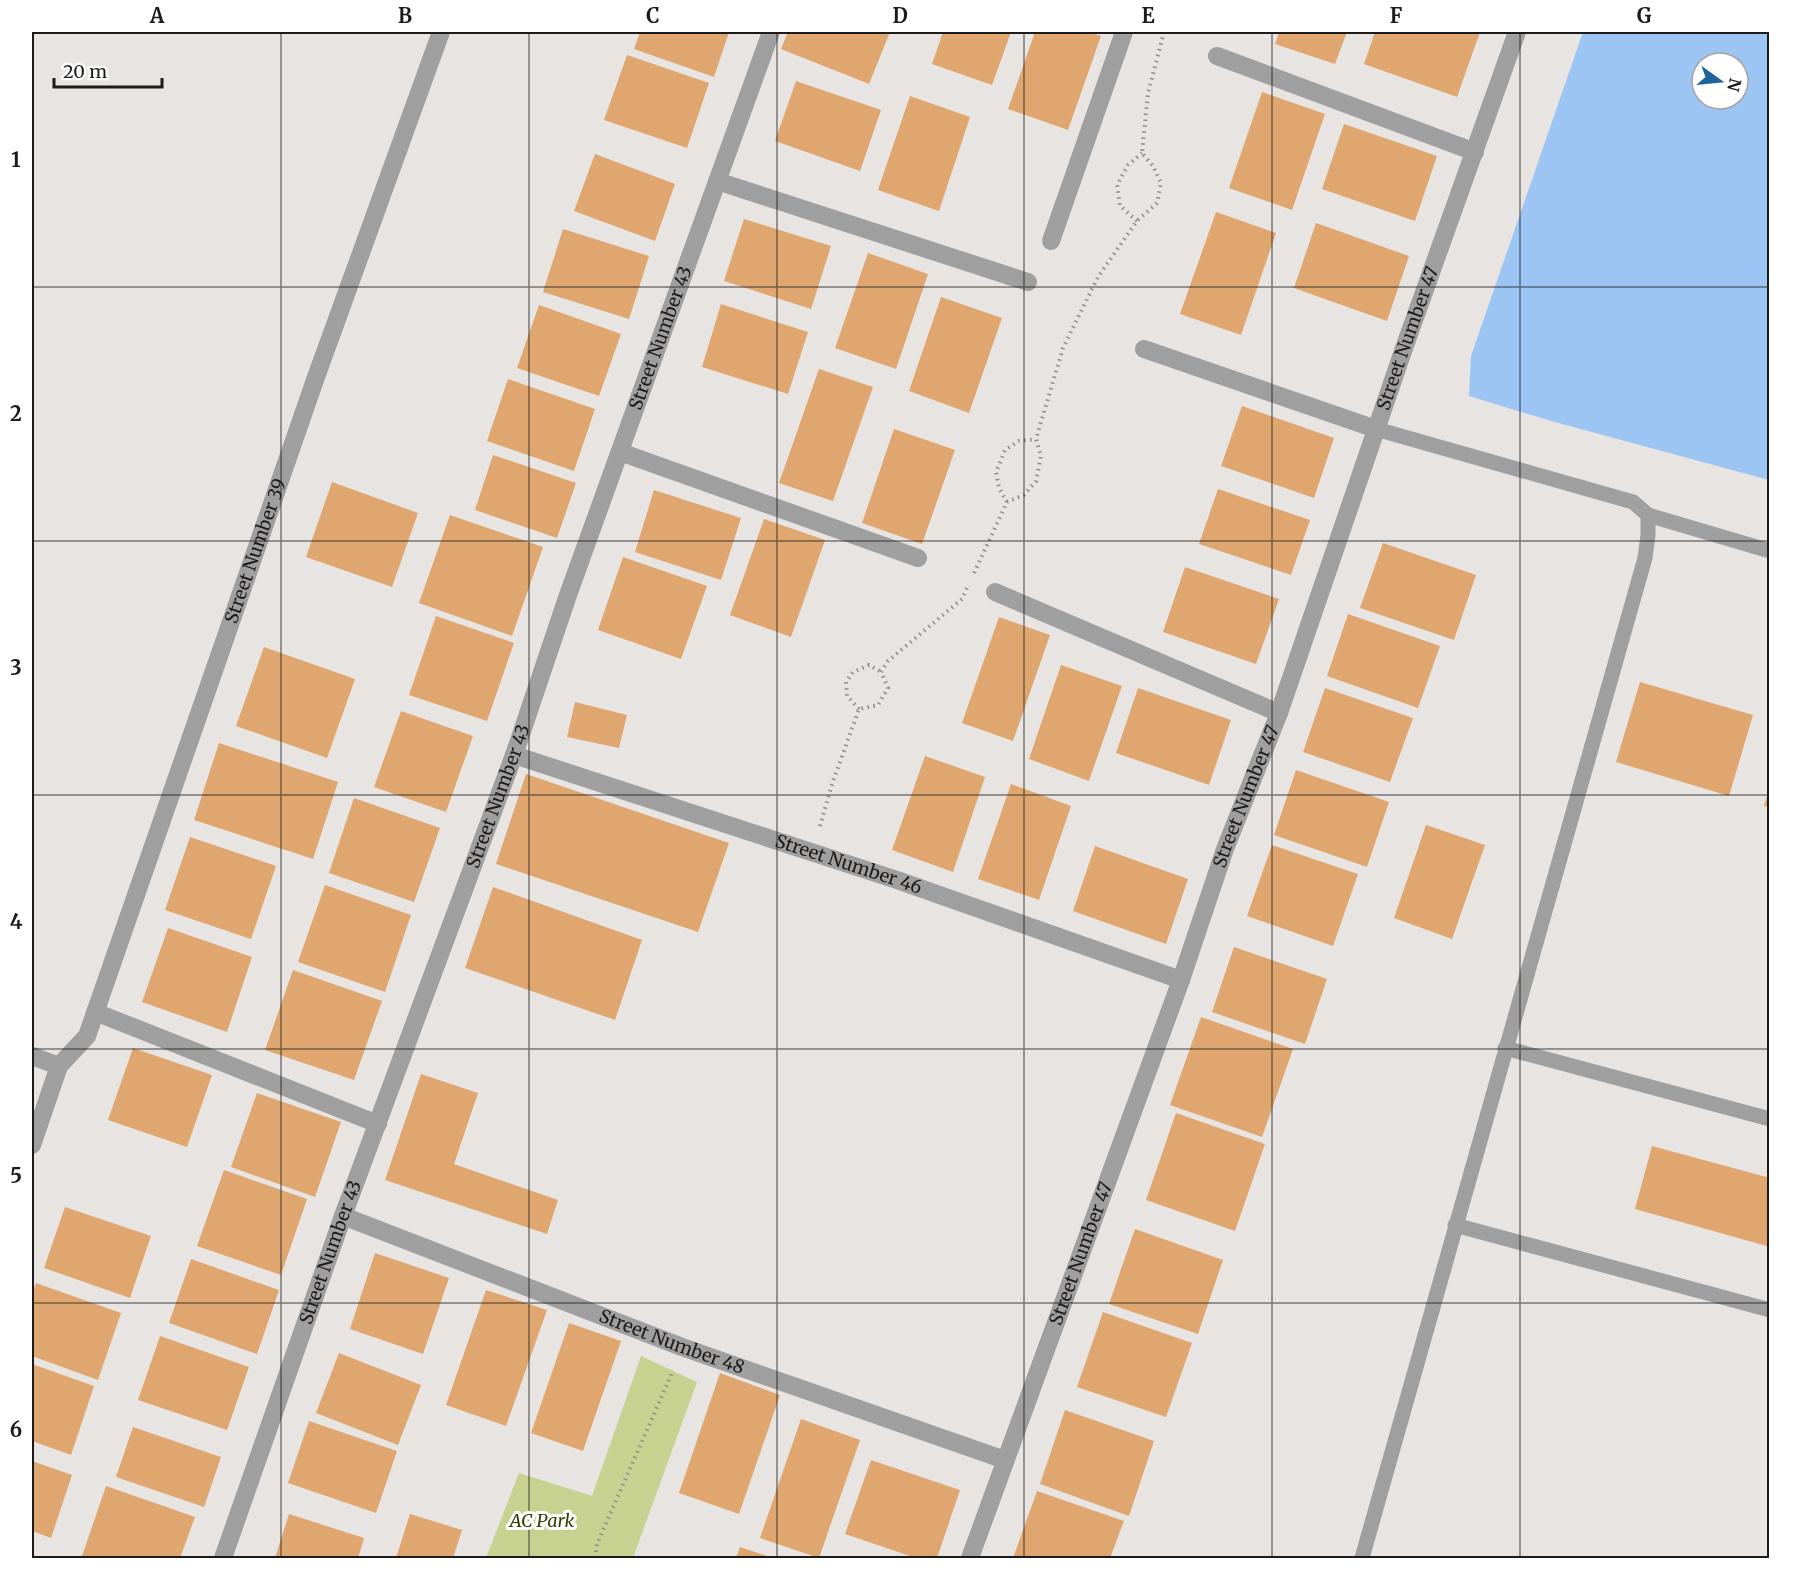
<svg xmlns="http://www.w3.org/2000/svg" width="1801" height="1590" viewBox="0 0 1801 1590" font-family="Merriweather,serif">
  <rect width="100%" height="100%" fill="#e7e4e2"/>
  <!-- green -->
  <path fill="#c7d291" d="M641,1356L697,1382L633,1558H486L519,1473L592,1496Z"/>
  <!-- water -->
  <path fill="#9dc5f3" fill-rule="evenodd" d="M1583,32H1769V480L1551,421L1469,396L1471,356ZM1702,63H1738V99H1702Z"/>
  <!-- building -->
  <g fill="#dfa76f">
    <path d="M640,32H729L714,77L634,49Z"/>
    <path d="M788,32H890L869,84L781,49Z"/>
    <path d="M943,32H1011L992,85L932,64Z"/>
    <path d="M1035,32H1088L1101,36L1068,130L1008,109Z"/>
    <path d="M1279,32H1347L1335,64L1275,44Z"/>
    <path d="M1375,32H1480L1457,97L1364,64Z"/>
    <path d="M627,55L709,83L687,148L604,120Z"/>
    <path d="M796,81L881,110L860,171L775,141Z"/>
    <path d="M1262,92L1325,114L1292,210L1229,188Z"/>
    <path d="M910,96L970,117L939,211L878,190Z"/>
    <path d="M1344,124L1437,156L1415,221L1322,189Z"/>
    <path d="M595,154L675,184L655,241L574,211Z"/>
    <path d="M1216,212L1276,233L1241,335L1180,314Z"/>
    <path d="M744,219L831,246L811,309L724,281Z"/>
    <path d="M1316,223L1409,256L1387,321L1294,288Z"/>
    <path d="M563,229L649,256L629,319L543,292Z"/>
    <path d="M868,253L928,274L896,369L835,348Z"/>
    <path d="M941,297L1002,318L969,413L909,391Z"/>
    <path d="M721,304L808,332L788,394L702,367Z"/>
    <path d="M539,305L621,334L599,396L517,368Z"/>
    <path d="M819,369L873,387L833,501L779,483Z"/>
    <path d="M508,379L595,409L574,471L487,441Z"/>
    <path d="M1242,406L1334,438L1314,498L1221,466Z"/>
    <path d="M894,429L955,450L922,544L862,523Z"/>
    <path d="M493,455L576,483L557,538L475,510Z"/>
    <path d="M332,482L418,513L392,587L306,557Z"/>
    <path d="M1218,489L1310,520L1291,575L1199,544Z"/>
    <path d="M654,490L741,518L721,580L635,552Z"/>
    <path d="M450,515L543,547L512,636L419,603Z"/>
    <path d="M764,519L825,540L791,637L730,615Z"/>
    <path d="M1383,543L1476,575L1454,640L1360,608Z"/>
    <path d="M623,557L707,586L681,659L598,630Z"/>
    <path d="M1185,567L1279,599L1256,664L1163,632Z"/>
    <path d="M1348,614L1440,646L1418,708L1327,676Z"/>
    <path d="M436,616L514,643L487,721L409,695Z"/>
    <path d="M999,617L1050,635L1013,741L962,723Z"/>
    <path d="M264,647L355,679L327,758L236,726Z"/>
    <path d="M1061,665L1122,686L1089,781L1029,759Z"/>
    <path d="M1640,682L1753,715L1729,796L1616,762Z"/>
    <path d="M1138,688L1231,720L1209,785L1116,753Z"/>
    <path d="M1325,688L1413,718L1390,782L1303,752Z"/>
    <path d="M575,702L627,715L619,748L567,737Z"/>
    <path d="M401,711L473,736L446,812L374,787Z"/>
    <path d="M219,743L338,782L313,859L194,820Z"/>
    <path d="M925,756L985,777L953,872L892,850Z"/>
    <path d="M1296,770L1389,802L1367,867L1274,835Z"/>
    <path d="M526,774L729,843L698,932L496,864Z"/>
    <path d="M1011,784L1071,806L1039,900L978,879Z"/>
    <path d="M1769,790H1770V807L1764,806Z"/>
    <path d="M354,798L440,828L414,902L329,873Z"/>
    <path d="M1426,825L1485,845L1452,939L1394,918Z"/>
    <path d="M190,837L276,866L251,939L165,910Z"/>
    <path d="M1272,845L1358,874L1333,946L1247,916Z"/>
    <path d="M1095,846L1188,879L1166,944L1073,911Z"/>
    <path d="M325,885L411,915L385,992L298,962Z"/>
    <path d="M493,887L642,940L615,1020L465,968Z"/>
    <path d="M168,928L252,957L227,1032L142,1002Z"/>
    <path d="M1234,947L1327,979L1305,1044L1212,1012Z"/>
    <path d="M293,970L382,1001L354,1080L265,1050Z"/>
    <path d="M1201,1017L1293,1049L1262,1137L1170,1105Z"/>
    <path d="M133,1048L212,1075L187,1147L108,1120Z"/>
    <path d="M421,1074L478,1093L454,1164L558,1200L547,1234L385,1180Z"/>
    <path d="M257,1093L341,1122L315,1197L231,1167Z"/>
    <path d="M1176,1113L1265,1144L1235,1231L1146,1200Z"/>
    <path d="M1652,1146L1770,1178V1247L1635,1209Z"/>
    <path d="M224,1170L307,1199L281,1275L197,1246Z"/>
    <path d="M65,1207L151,1236L130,1298L44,1268Z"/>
    <path d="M1135,1229L1223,1260L1198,1334L1109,1304Z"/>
    <path d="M375,1253L449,1278L423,1354L350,1329Z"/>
    <path d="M191,1259L279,1290L257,1354L169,1323Z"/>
    <path d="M36,1283L121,1313L98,1380L32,1356V1296Z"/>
    <path d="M486,1290L547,1310L506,1426L446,1405Z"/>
    <path d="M1103,1312L1192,1343L1166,1417L1077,1387Z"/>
    <path d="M569,1323L621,1341L583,1451L531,1433Z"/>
    <path d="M160,1336L249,1367L227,1430L138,1400Z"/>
    <path d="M339,1353L421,1385L398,1445L316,1413Z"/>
    <path d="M32,1364L94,1386L71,1455L32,1441Z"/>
    <path d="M720,1373L780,1395L739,1514L679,1493Z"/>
    <path d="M1065,1410L1154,1441L1129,1516L1040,1484Z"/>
    <path d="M801,1419L860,1440L819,1558L760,1538Z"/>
    <path d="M309,1421L397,1451L376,1513L288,1483Z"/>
    <path d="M133,1427L221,1457L204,1507L116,1477Z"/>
    <path d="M871,1460L960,1490L937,1558H916L845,1534Z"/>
    <path d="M32,1461L72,1475L51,1538L32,1531Z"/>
    <path d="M106,1486L195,1517L180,1558H89L82,1556Z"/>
    <path d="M1037,1491L1124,1521L1110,1558H1013Z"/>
    <path d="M289,1514L364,1538L358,1558H275Z"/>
    <path d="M410,1514L462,1530L453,1558H396Z"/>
    <path d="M740,1547L773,1558H736Z"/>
  </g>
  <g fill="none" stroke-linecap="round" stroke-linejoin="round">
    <!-- path -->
    <g stroke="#908e8d" stroke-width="4" stroke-dasharray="1.5 4.5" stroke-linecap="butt">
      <path d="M1137,221L1120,206L1117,185L1128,165L1142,153"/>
      <path d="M1007,502L999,488L996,472L1005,450L1019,441L1036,439"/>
      <path d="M974,573L1007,502L1024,495L1036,481L1041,456L1036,439L1063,348L1098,277L1137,221L1157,203L1161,183L1153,166L1142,153L1148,93L1164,32"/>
      <path d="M859,709L847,696L846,682L853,672L869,665L881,672"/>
      <path d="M820,826L832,784L859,709L878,705L888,688L881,672L888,661L962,599L967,588"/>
      <path d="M595,1558L597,1544L672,1373"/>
    </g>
    <!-- service -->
    <g stroke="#a09f9f" stroke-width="15">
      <path d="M1648,515L1770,551"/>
      <path d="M1505,1048L1770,1119"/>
      <path d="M1455,1225L1770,1310"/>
      <path d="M1362,1558L1645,558L1648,535V515L1633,502L1376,429"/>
    </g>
    <!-- minor -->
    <g stroke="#a09f9f" stroke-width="18">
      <path d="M1217,56L1475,152"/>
      <path d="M717,181L1028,282"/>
      <path d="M1051,241L1124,32"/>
      <path d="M1144,349L1376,429"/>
      <path d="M620,452L918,558"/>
      <path d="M995,592L1279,713"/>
      <path id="s1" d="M514,755L897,880L1181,980"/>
      <path d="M95,1012L378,1124"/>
      <path d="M32,1056L59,1066"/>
      <path id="s2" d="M32,1145L59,1066L87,1036L315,380L441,32"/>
      <path id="s3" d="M343,1216L682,1347L1005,1460"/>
      <path id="s4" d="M223,1558L343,1216L514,755L568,595L771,32"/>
      <path id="s5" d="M970,1558L1181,980L1225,849L1279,713L1403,351L1517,32"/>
    </g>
  </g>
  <!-- grid -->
  <path fill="none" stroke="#1c1b1a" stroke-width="1.5" stroke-opacity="0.55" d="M281,32V1558M529,32V1558M777,32V1558M1024,32V1558M1272,32V1558M1520,32V1558M32,287H1770M32,541H1770M32,795H1770M32,1049H1770M32,1303H1770"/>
  <g text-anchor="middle" stroke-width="6" stroke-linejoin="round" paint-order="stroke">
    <!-- street labels -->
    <g font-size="18" fill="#1c1b1a" stroke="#fff">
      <text dy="6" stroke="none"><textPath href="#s4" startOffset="1296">Street Number 43</textPath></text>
      <text dy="6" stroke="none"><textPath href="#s5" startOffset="1296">Street Number 47</textPath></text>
      <text dy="6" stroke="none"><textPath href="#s2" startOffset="638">Street Number 39</textPath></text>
      <text dy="6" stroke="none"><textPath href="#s4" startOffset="810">Street Number 43</textPath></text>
      <text dy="6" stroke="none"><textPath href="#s5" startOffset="810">Street Number 47</textPath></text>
      <text dy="6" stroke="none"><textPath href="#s1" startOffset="352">Street Number 46</textPath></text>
      <text dy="6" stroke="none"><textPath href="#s4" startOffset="324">Street Number 43</textPath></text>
      <text dy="6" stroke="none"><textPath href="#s5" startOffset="324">Street Number 47</textPath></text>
      <text dy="6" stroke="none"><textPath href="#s3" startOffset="352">Street Number 48</textPath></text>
    </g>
    <!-- park labels -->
    <g font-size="18" font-style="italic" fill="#373d02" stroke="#fff">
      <text x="542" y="1527">AC Park</text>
    </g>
  </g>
  <!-- border -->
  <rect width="1801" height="1590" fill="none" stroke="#ffffff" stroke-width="66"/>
  <!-- north arrow -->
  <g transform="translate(1720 81) rotate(105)"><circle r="28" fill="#ffffff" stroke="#a4a4a3" stroke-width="1.5"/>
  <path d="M0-4.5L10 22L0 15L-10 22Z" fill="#1e6498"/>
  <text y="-9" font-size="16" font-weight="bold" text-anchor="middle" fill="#1c1b1a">N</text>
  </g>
  <!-- scale -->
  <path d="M54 78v9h108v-9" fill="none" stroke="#1c1b1a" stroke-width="3"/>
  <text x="63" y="78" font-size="18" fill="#1c1b1a" stroke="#ffffff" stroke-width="4.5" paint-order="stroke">20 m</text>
  <rect x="33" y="33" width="1735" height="1524" fill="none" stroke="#1c1b1a" stroke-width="2"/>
  <g font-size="20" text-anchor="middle" font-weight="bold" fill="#1c1b1a">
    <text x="157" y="23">A</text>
    <text x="405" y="23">B</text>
    <text x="653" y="23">C</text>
    <text x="900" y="23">D</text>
    <text x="1148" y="23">E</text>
    <text x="1396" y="23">F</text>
    <text x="1644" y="23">G</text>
    <text x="16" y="167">1</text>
    <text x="16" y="421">2</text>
    <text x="16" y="675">3</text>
    <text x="16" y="929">4</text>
    <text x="16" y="1183">5</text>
    <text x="16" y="1437">6</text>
  </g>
</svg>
